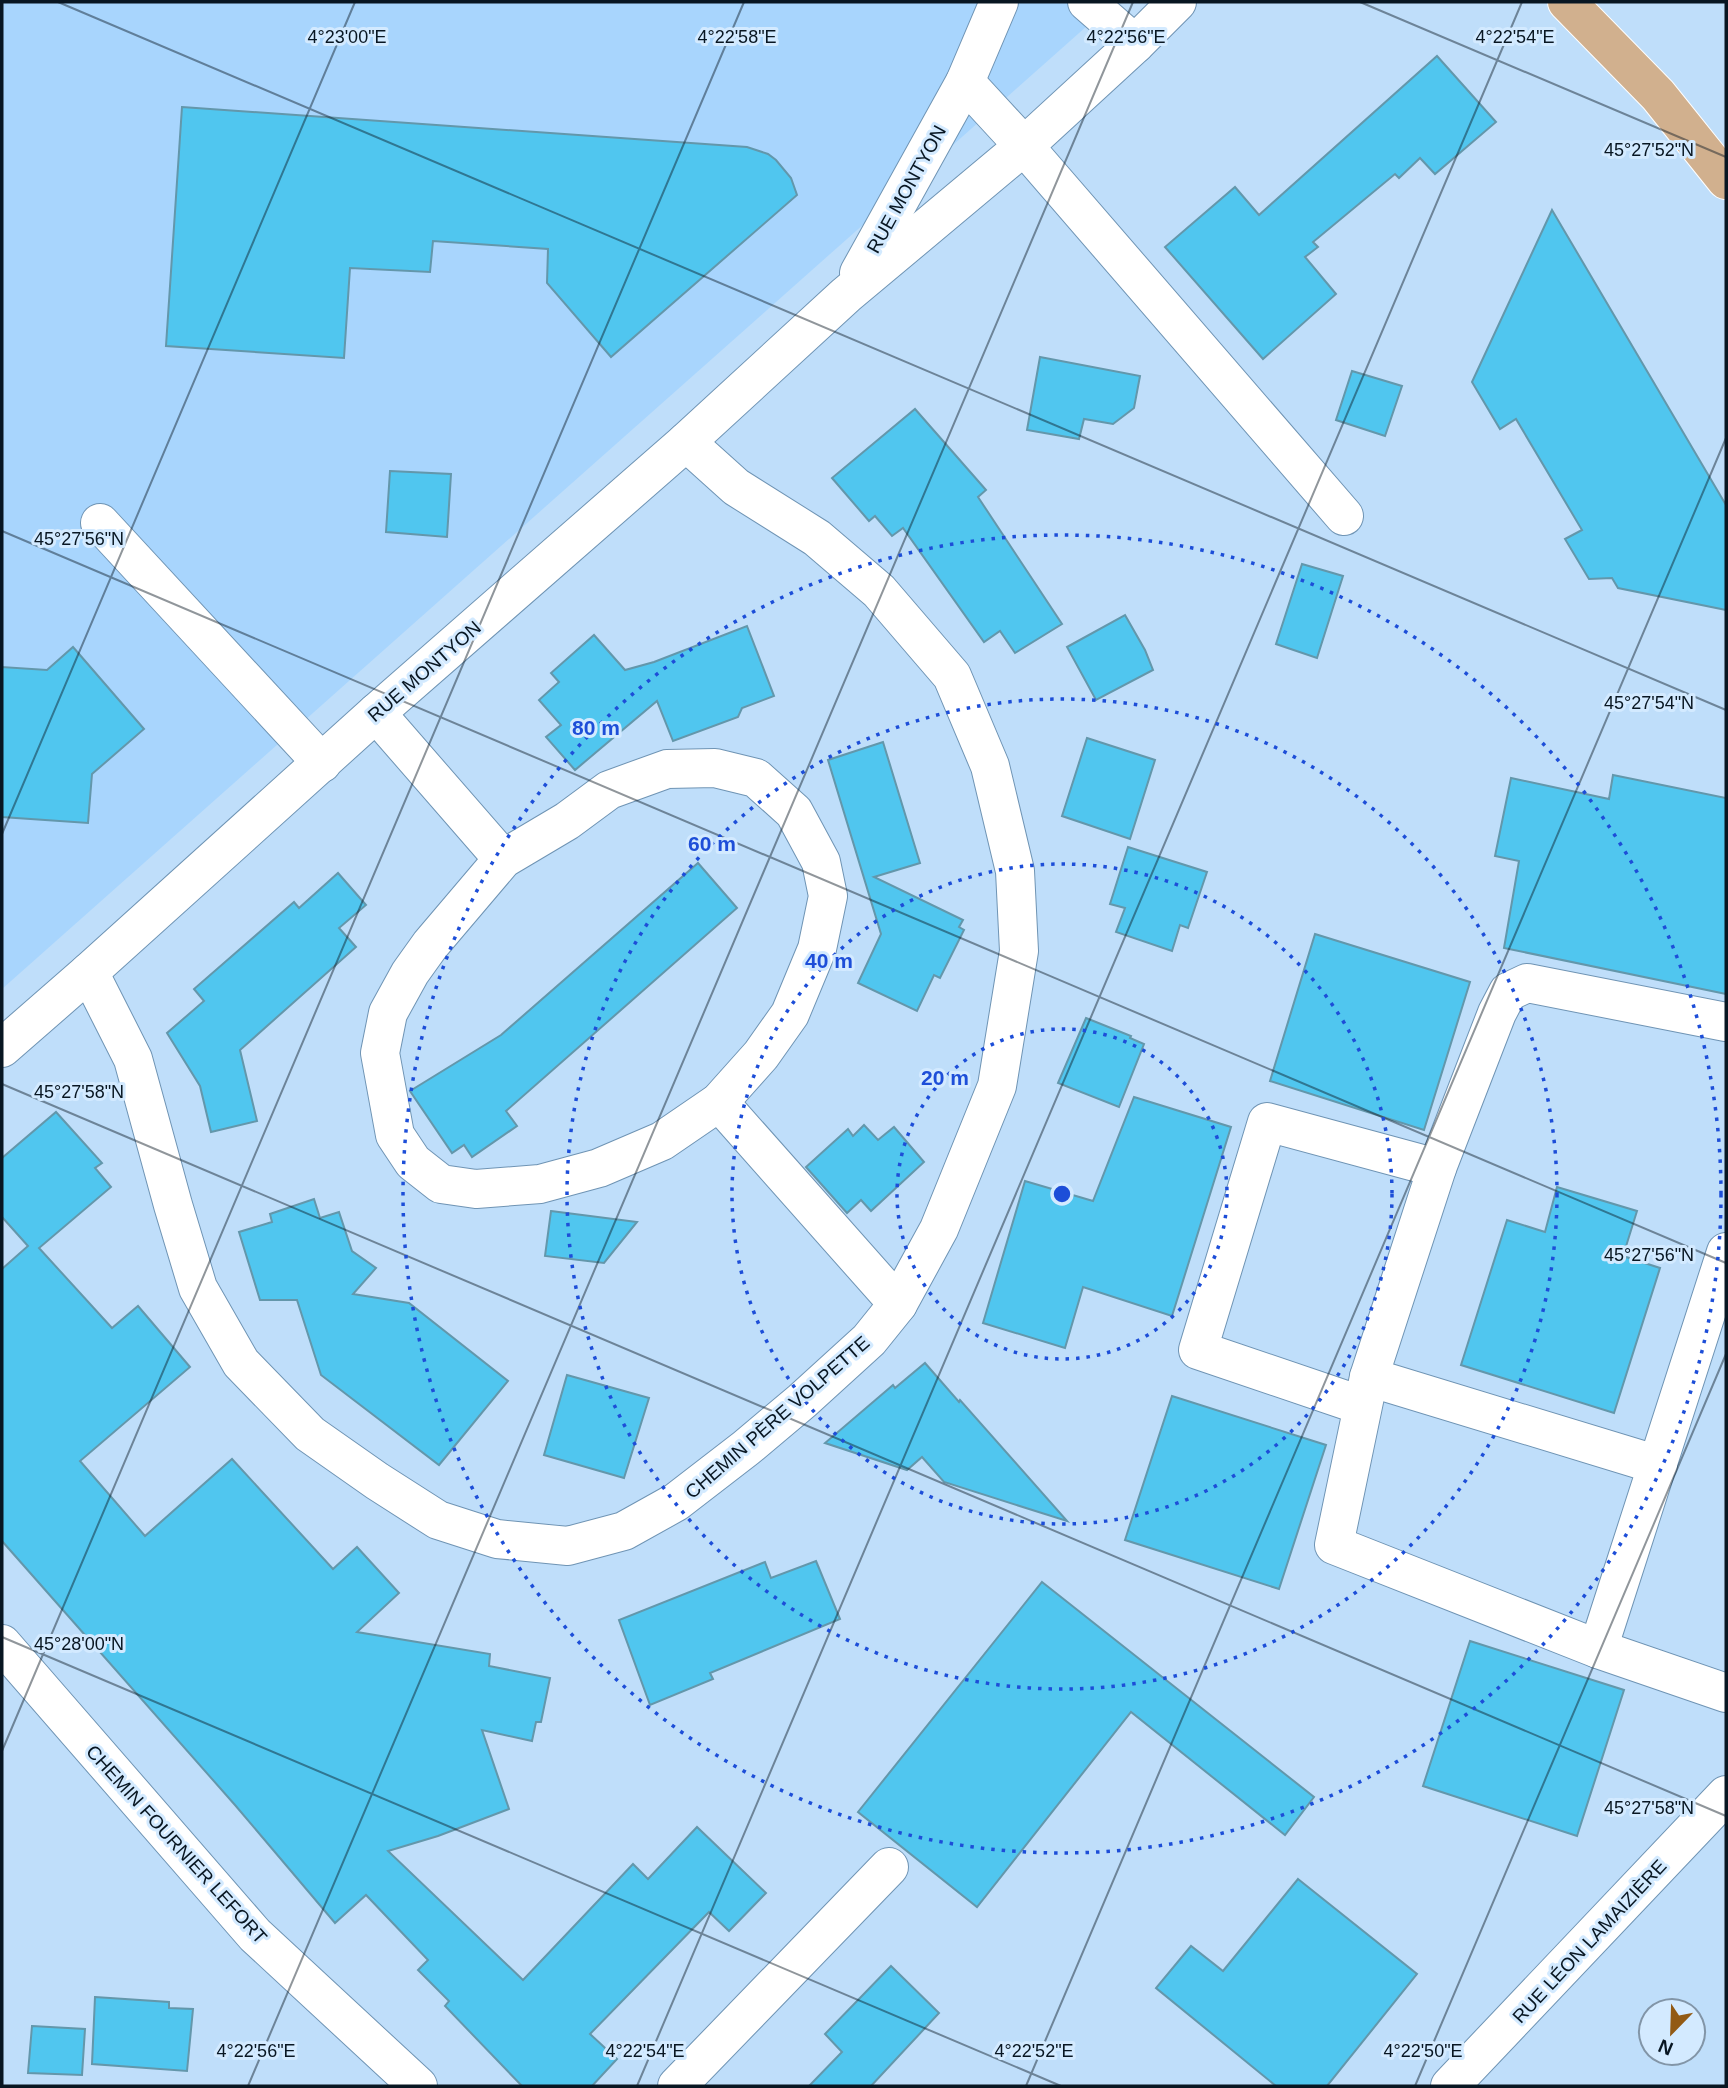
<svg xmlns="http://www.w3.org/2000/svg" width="1728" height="2088" viewBox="0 0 1728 2088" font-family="Helvetica,sans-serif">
  <rect width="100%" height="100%" fill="#bfdefa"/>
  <!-- built -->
  <path fill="#a8d5fd" d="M2,2H1114L2,989Z"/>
  <!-- building -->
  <g fill="#50c6ef" stroke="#6397ab" stroke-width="2">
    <path d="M1437,56L1496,122L1435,174L1420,158L1399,178L1395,174L1313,242L1318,247L1305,257L1336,294L1263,359L1165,247L1235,187L1259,215Z"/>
    <path d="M182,107L747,147L768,154L776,160L791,178L797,195L611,357L547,283L548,249L433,241L430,272L350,268L344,358L166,346Z"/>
    <path d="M1552,210L1726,505V610L1618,588L1612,578L1589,579L1565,539L1582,530L1516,419L1500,429L1472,382Z"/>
    <path d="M1040,357L1140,376L1134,408L1113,424L1084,419L1079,439L1027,430Z"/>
    <path d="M1352,371L1402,386L1385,436L1336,420Z"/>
    <path d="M915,409L986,490L978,497L1062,624L1015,653L1000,631L984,642L903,528L892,536L875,516L869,521L832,478Z"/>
    <path d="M390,471L451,474L447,537L386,532Z"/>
    <path d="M1302,564L1343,576L1317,658L1276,644Z"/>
    <path d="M1125,615L1145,650L1153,670L1096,700L1067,647Z"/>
    <path d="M747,626L774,696L742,708L738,717L673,741L657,701L575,770L546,737L561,725L539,700L559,682L551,673L594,635L625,670L654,662Z"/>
    <path d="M73,647L144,729L92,774L88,823L2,817V667L47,670Z"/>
    <path d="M1087,738L1155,760L1130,839L1062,816Z"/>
    <path d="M883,742L920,863L874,877L963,920L959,927L964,930L940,978L934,975L917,1011L858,983L881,934L828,760Z"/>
    <path d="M1613,775L1726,798V994L1504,948L1519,861L1495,856L1511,778L1609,799Z"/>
    <path d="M1128,847L1207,872L1188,928L1180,925L1172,951L1116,932L1125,908L1110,904Z"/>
    <path d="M698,863L737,908L506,1111L517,1126L472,1157L464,1145L452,1153L410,1091L501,1035Z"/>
    <path d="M338,873L366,905L339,928L356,947L240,1050L257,1121L211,1132L200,1086L167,1033L204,1001L194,989L294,902L299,908Z"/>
    <path d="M1315,934L1470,982L1424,1130L1270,1081Z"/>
    <path d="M1086,1018L1131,1036L1130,1038L1144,1044L1119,1107L1058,1083Z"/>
    <path d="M1134,1097L1231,1127L1172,1316L1083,1287L1065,1348L983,1323L1025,1181L1093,1201Z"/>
    <path d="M56,1112L102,1163L95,1168L111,1187L39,1248L112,1328L138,1306L190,1367L80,1461L145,1536L232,1459L333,1569L357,1547L399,1593L357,1632L490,1654L489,1666L550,1678L541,1722H536L532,1741L482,1730L509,1809L438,1836L388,1851L523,1980L633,1864L648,1879L697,1827L766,1893L729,1931L709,1912L590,2034L617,2059L592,2086H522L445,2006L449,2001L418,1970L428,1960L366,1895L335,1923L235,1805L2,1541V1269L28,1246L2,1217V1158Z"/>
    <path d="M864,1125L878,1140L894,1127L924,1162L871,1211L861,1200L847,1213L806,1167L848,1129L853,1136Z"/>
    <path d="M1557,1187L1637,1211L1623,1256L1660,1268L1614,1413L1461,1365L1507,1220L1545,1232Z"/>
    <path d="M314,1199L320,1218L339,1212L352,1251L376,1268L353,1294L409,1303L508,1381L439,1465L321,1375L297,1300H260L239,1232L272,1222L270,1214Z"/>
    <path d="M551,1211L637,1222L604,1263L545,1256Z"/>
    <path d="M925,1363L959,1402L960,1400L1067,1521L944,1482L922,1457L907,1470L825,1443L893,1385L895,1388Z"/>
    <path d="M567,1375L649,1398L624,1478L544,1455Z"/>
    <path d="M1172,1396L1326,1445L1279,1589L1125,1540Z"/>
    <path d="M816,1561L840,1619L710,1673L713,1679L650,1705L619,1620L765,1562L771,1578Z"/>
    <path d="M1042,1582L1314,1797L1285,1835L1131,1712L977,1907L858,1812Z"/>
    <path d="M1470,1641L1624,1690L1577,1836L1423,1786Z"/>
    <path d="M1298,1879L1417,1974L1327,2086H1276L1156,1988L1191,1946L1223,1971Z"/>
    <path d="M891,1966L939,2013L871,2086H809L842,2052L825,2034Z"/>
    <path d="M95,1997L169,2002V2008L193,2009L187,2071L92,2064Z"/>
    <path d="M32,2026L85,2029L82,2075L28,2073Z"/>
  </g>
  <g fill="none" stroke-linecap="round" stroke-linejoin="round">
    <defs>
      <g id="minor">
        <path d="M1087,2L1135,44"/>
        <path d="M965,82L1024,146L1344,516"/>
        <path d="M859,273L965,82L999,2"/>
        <path d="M100,523L322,763"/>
        <path d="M376,713L503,859"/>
        <path d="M715,768L756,778L794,812L821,862L828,896L817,949L790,1014L761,1055L719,1102L662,1141L599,1168L540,1184L476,1189L441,1184L413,1162L395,1135L380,1053L388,1013L410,973L430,945L503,859L567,821L609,790L667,769Z"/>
        <path d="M89,972L133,1059L173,1205L198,1288L241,1363L310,1434L377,1481L438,1520L497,1539L568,1546L624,1531L676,1502L746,1448L802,1401L869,1340L898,1304L939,1229L997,1086L1019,951L1015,871L990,766L952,676L879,591L817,538L736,487L686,442"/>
        <path d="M2,1048L89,972L376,713L686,442L846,295L1024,146L1135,44L1177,2"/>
        <path d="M719,1102L898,1304"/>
        <path d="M1437,1168L1497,1013L1508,992L1527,983L1726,1022"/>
        <path d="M1369,1377L1658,1465"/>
        <path d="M1363,1406L1198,1350L1267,1122L1437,1168L1369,1377L1334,1545L1598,1649L1726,1252"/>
        <path d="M2,1644L255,1935L418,2086"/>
        <path d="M1598,1649L1726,1693"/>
        <path d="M677,2086L889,1867"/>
        <path d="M1450,2086L1726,1795"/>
      </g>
      <path id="major" d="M1567,2L1658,95L1726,180"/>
    </defs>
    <!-- minor casing -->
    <use href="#minor" stroke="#6f94b4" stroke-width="40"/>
    <!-- major casing -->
    <use href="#major" stroke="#fff" stroke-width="40"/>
    <!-- minor -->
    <use href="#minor" stroke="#fff" stroke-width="38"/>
    <!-- major -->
    <use href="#major" stroke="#d1b08e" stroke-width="38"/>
  </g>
  <!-- ticks -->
  <path fill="none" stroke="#081622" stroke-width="2" stroke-opacity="0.45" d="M58,2L1726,710M1360,2L1726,157M2,531L1726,1263M2,834L355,2M2,1084L1726,1816M2,1637L1061,2086M2,1751L744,2M248,2086L1133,2M637,2086L1522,2M1026,2086L1726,438M1415,2086L1726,1354"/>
  <!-- distance rings -->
  <g fill="none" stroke="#1d4ed8" stroke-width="3.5" stroke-dasharray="3.5 7">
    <circle cx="1062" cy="1194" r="165"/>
    <circle cx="1062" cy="1194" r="330"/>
    <circle cx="1062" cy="1194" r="495"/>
    <circle cx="1062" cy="1194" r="659"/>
  </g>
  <g text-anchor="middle" stroke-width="6" stroke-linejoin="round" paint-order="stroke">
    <!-- street labels -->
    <g font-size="19" fill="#081622" stroke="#d3eaff">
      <text transform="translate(906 189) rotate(-61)" y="7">RUE MONTYON</text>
      <text transform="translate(424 671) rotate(-41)" y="7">RUE MONTYON</text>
      <text transform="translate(777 1417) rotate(-41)" y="7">CHEMIN PÈRE VOLPETTE</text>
      <text transform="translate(177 1844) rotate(48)" y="7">CHEMIN FOURNIER LEFORT</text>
      <text transform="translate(1589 1941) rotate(-47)" y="7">RUE LÉON LAMAIZIÈRE</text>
    </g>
  </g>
  <g font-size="18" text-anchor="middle" fill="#081622" stroke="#d3eaff" stroke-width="6" stroke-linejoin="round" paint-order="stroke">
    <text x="347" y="43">4°23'00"E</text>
    <text x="1126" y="43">4°22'56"E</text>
    <text x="1515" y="43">4°22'54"E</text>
    <text x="737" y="43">4°22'58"E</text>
    <text x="1649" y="156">45°27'52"N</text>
    <text x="79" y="545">45°27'56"N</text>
    <text x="1649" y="709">45°27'54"N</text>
    <text x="79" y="1098">45°27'58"N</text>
    <text x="1649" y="1261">45°27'56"N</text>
    <text x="79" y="1650">45°28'00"N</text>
    <text x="1649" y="1814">45°27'58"N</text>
    <text x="256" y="2057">4°22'56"E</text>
    <text x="645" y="2057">4°22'54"E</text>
    <text x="1034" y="2057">4°22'52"E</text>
    <text x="1423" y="2057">4°22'50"E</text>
  </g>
  <circle cx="1062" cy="1194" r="10" fill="#1d4ed8" stroke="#d3eaff" stroke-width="3.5"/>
  <g font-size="21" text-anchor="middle" font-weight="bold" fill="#1d4ed8" stroke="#d3eaff" stroke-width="6" stroke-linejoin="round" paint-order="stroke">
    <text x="596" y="735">80 m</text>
    <text x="712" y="851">60 m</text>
    <text x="829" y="968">40 m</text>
    <text x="945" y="1085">20 m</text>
  </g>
  <!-- border -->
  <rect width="1728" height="2088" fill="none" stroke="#081622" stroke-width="7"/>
  <!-- north arrow -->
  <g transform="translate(1672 2032) rotate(203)"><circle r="33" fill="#d3eaff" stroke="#8295a7" stroke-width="2"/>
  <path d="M0-5L12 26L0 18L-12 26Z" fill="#925a14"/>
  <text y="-10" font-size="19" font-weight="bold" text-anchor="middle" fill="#081622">N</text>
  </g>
</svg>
